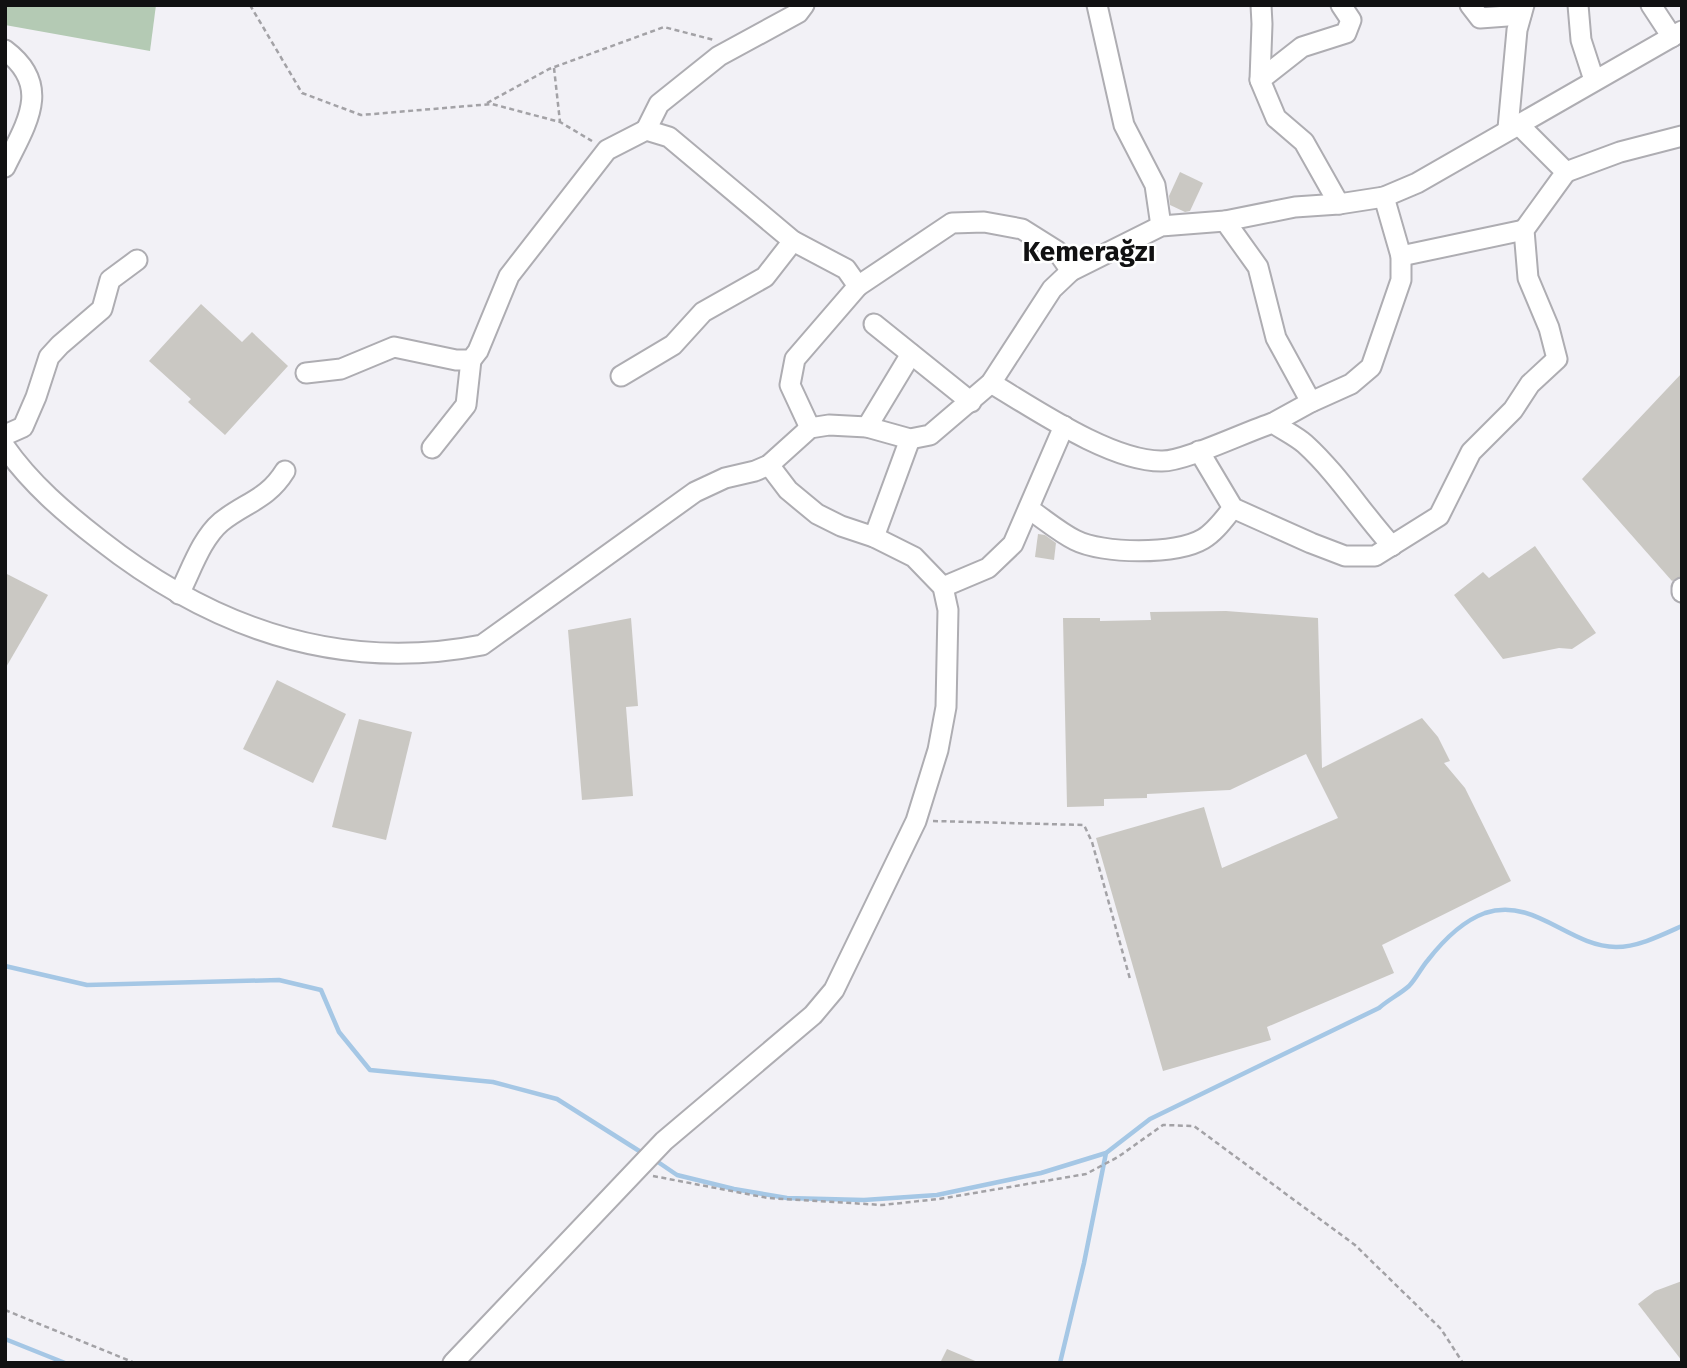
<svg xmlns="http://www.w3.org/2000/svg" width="1687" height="1368" viewBox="0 0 1687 1368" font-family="'Fira Sans',sans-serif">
  <rect width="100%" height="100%" fill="#f2f1f6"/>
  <!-- green -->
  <path fill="#b4cab4" d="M5,5H156L150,51L5,25Z"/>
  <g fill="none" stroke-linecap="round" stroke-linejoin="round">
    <!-- stream -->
    <g stroke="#a5c7e5" stroke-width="4.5">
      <path d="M5,966L87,985L279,980L321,990L339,1032L370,1070L493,1082L557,1099L644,1154"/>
      <path d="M655,1160L677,1175L734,1189L787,1198L864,1200L937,1195L1041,1173L1106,1153L1150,1119L1379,1008C1388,1000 1400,994 1409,986C1416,979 1421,968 1428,960C1442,942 1463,921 1485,913C1535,897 1568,946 1616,947C1638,947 1662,935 1682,926"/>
      <path d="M5,1339L65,1363"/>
      <path d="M1060,1363L1084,1263L1106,1153"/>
    </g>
  </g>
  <!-- building -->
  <g fill="#cac8c3">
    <path d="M1180,172L1203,183L1190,211L1185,212L1170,205L1169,196Z"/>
    <path d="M201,304L242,342L252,332L288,366L225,435L188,402L191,399L149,361Z"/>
    <path d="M1682,373V576L1672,581L1582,479Z"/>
    <path d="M1038,534L1045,535L1056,543L1054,560L1035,557Z"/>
    <path d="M1535,546L1596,633L1572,649L1559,648L1503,659L1454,595L1483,572L1489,578Z"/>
    <path d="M5,573L48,595L5,669Z"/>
    <path d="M1226,611L1318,618L1322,768L1422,718L1438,737L1450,761L1444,763L1465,788L1511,881L1382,945L1394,973L1267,1027L1271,1040L1163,1071L1096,838L1204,807L1222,868L1338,818L1306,754L1230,790L1147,794V798L1104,799V806L1067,807L1063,618H1100V621L1151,620L1150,612Z"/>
    <path d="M631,618L638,706L626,707L633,796L582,800L568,630Z"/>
    <path d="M277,680L346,714L313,783L243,749Z"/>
    <path d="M359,719L412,732L386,840L332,827Z"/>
    <path d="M1682,1281V1361L1638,1304L1655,1291Z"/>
    <path d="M947,1349L980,1363H940Z"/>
  </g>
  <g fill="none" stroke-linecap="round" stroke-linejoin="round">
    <defs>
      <g id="minor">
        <path d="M1097,5L1124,125L1155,185L1161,226"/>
        <path d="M1470,5L1480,18L1521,15"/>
        <path d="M1578,5L1581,40L1594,80"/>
        <path d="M1651,5L1672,37"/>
        <path d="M5,50C53,86 26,124 5,167"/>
        <path d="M1260,80L1262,24L1261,5"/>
        <path d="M1508,128L1517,30L1524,5"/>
        <path d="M646,130L659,104L719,56L798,13L804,5"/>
        <path d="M1566,172L1620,152L1682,136"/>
        <path d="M1339,204L1304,142L1276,118L1260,80L1302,47L1346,33L1351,20L1341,5"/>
        <path d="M1225,221L1258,267L1276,338L1311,402"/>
        <path d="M1401,256L1524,230"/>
        <path d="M858,286L952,223L984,222L1022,229L1057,251L1071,271"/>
        <path d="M874,324L971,402"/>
        <path d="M306,373L341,369L394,347L456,360H471L478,351L509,276L607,150L646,130L669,137L793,241L846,269L858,286L795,359L790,385L810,428"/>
        <path d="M621,376L673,345L703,312L765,277L793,241"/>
        <path d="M991,383C1035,409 1110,461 1161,461C1184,462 1247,431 1273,423C1283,430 1296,436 1305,444C1338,474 1362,513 1392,546"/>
        <path d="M1273,423L1311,402L1351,384L1371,367L1401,280V256L1384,197"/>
        <path d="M867,427L911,354"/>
        <path d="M5,435L23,427L36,397L49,357L60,345L102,309L110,280L137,260"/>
        <path d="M5,447C30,483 65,513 100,540C212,628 339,673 482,645L695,492L725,478L755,471L769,465L810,428L829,425L867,427L910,439L930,435L991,383L1052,289L1071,271L1161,226L1225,221L1295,207L1339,204L1384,197L1417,183L1682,31"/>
        <path d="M432,448L466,405L471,360"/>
        <path d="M1199,451L1233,508L1311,543L1345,556H1375L1439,516L1471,452L1513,410L1530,384L1557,359L1549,328L1528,278L1524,230L1566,172L1518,124"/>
        <path d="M1029,509C1044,519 1059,532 1075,540C1102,554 1176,555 1203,539C1215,532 1224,519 1233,508"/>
        <path d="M874,537L910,439"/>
        <path d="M943,587L988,568L1013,544L1064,426"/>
        <path d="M1682,588V592"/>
        <path d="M179,594C191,571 201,539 221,522C246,502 267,500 285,471"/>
        <path d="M453,1363L664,1141L813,1015L834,990L916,821L938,750L946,707L948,610L943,587L914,557L874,537L841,526L817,514L788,490L769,465"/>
      </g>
    </defs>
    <!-- minor casing -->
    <use href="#minor" stroke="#aeadb2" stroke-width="23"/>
    <!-- path -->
    <g stroke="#a3a2a6" stroke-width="2.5" stroke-dasharray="5 3.5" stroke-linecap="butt">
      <path d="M250,5L302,93L361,115L492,104L560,122L592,141"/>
      <path d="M554,68L560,122"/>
      <path d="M487,103L549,69L664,27L714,40"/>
      <path d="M933,821L1084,825L1092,842L1130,979"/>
      <path d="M653,1176L768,1198L882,1205L939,1199L1086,1174L1118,1157L1163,1125L1194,1126L1355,1245L1441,1329L1463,1363"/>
      <path d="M5,1310L135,1363"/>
    </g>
    <!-- minor -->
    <use href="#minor" stroke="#fff" stroke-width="19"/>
  </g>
  <g text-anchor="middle" stroke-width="5" stroke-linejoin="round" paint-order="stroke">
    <!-- quarter labels -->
    <g font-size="28" font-weight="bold" fill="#111112" stroke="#fff">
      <text x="1089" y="261">Kemerağzı</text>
    </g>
  </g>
  <!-- border -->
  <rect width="1687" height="1368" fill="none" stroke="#111112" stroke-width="14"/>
</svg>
